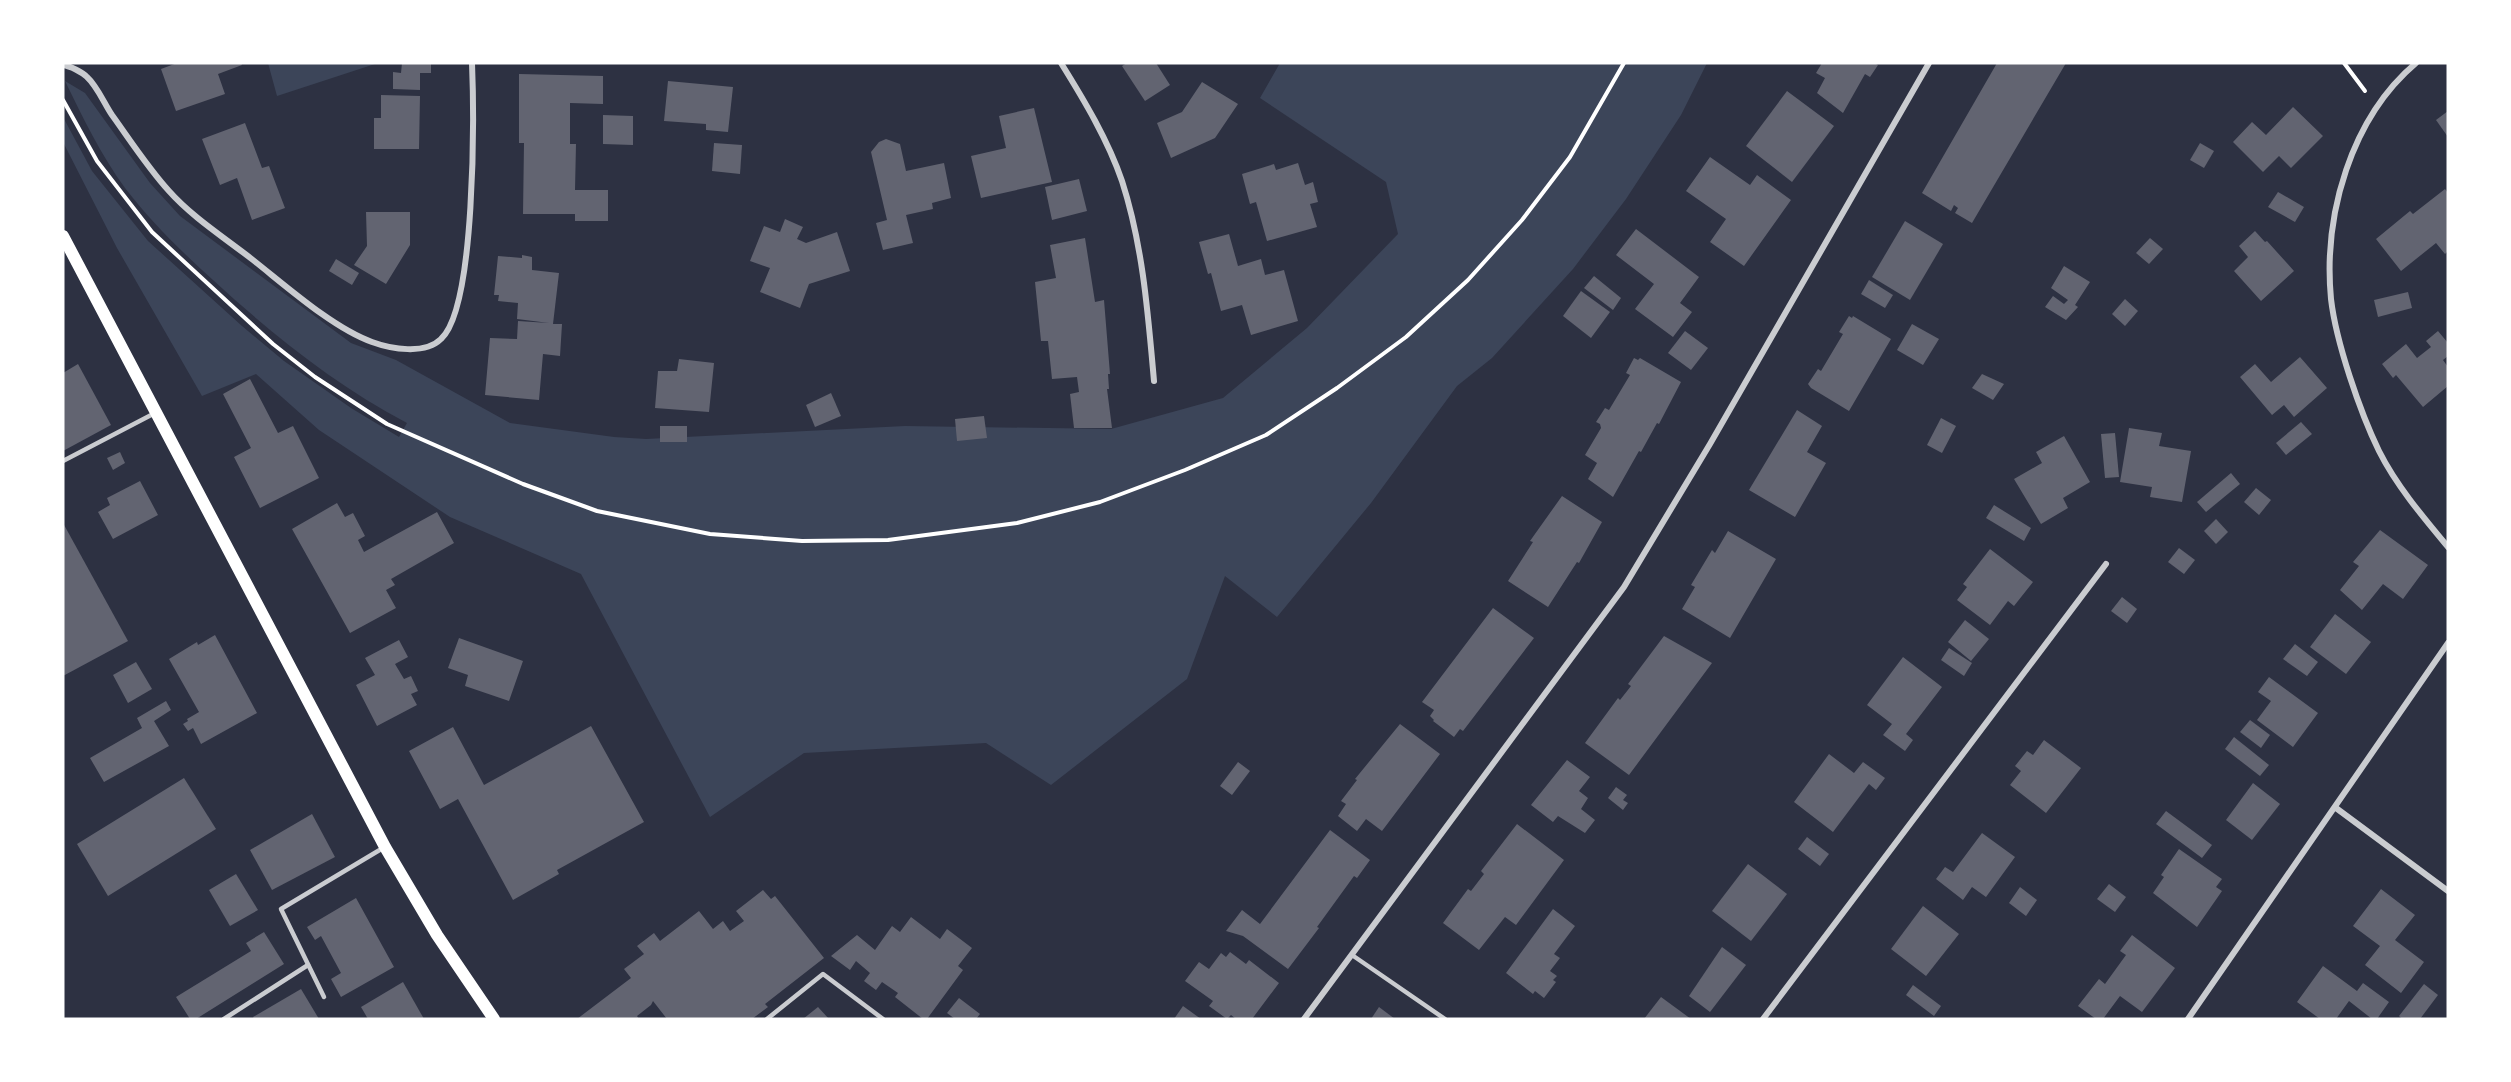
<svg xmlns="http://www.w3.org/2000/svg" width="2511" height="1082" viewBox="0 0 2511 1082" font-family="'Open Sans',sans-serif">
  <rect width="100%" height="100%" fill="#2d3142"/>
  <!-- green -->
  <g fill="#3c4559">
    <path d="M268,63H378L277,96Z"/>
    <path d="M1280,63H1707L1681,115L1626,199L1573,269L1492,358L1457,386L1371,503L1277,617L1225,576L1187,679L1051,785L986,743L804,753L710,817L581,574L450,517L319,430L256,374L202,396L117,248L63,142V117L92,171L148,241L242,326L284,361L351,408L399,437L407,423C334,384 274,336 213,280C182,252 151,222 125,188C101,155 83,118 65,81L85,93L150,183L180,216L351,343L396,360L510,423L614,437L646,439L905,426L1111,429L1223,398L1307,328L1398,234L1386,182L1260,98Z"/>
  </g>
  <!-- building -->
  <g fill="#626471">
    <path d="M177,63H241L242,65L218,74L225,94L176,111L161,69Z"/>
    <path d="M402,63H431V73H420V90L393,89V72L401,73Z"/>
    <path d="M1127,63H1156L1170,85L1145,101L1122,66Z"/>
    <path d="M1822,63H1874L1878,65L1870,77L1865,74L1843,113L1817,93L1825,78L1816,73Z"/>
    <path d="M1997,63H2066L1972,223L1955,213L1958,208L1954,205L1951,211L1922,193Z"/>
    <path d="M519,74L603,76V104L570,103V144H576L575,190H608V221H575V214H523L524,143H519Z"/>
    <path d="M668,81L733,87L728,132L706,130V124L664,121Z"/>
    <path d="M1202,82L1238,104L1215,138L1171,158L1157,123L1182,112Z"/>
    <path d="M1787,91L1834,126L1792,182L1746,146Z"/>
    <path d="M381,95L420,96L419,149H374V118H381Z"/>
    <path d="M2293,107L2323,136L2291,168L2279,156L2263,172L2233,142L2252,122L2266,135Z"/>
    <path d="M1034,108L1052,182L981,198L971,156L1006,148L999,116Z"/>
    <path d="M2448,111V137L2436,120Z"/>
    <path d="M603,115L633,116V145L603,144Z"/>
    <path d="M245,123L262,168L269,166L285,208L252,220L237,178L220,185L202,139Z"/>
    <path d="M886,139L900,144L906,171L944,163L951,198L932,203L933,209L906,215L913,243L883,250L876,223L887,220L871,152L879,142Z"/>
    <path d="M714,143L742,145L740,174L712,171Z"/>
    <path d="M2200,143L2214,151L2204,168L2190,160Z"/>
    <path d="M1710,157L1750,185L1757,175L1791,200L1744,266L1710,242L1726,219L1686,191Z"/>
    <path d="M1298,163L1305,185L1313,182L1318,202L1310,204L1317,227L1267,241L1256,202L1250,204L1242,174L1274,164L1276,170Z"/>
    <path d="M1079,179L1087,211L1052,220L1045,187Z"/>
    <path d="M2445,189L2448,193V251L2445,254L2436,243L2401,271L2376,239L2410,211L2413,214Z"/>
    <path d="M2278,192L2304,207L2295,222L2268,207Z"/>
    <path d="M366,212H410V245L386,284L354,265L367,246Z"/>
    <path d="M785,219L803,227L797,239L806,243L837,232L850,271L809,284L800,308L760,292L770,268L750,261L764,226L780,232Z"/>
    <path d="M1905,221L1943,244L1910,300L1872,277Z"/>
    <path d="M1636,229L1699,277L1680,303L1692,312L1673,337L1635,309L1654,284L1616,255Z"/>
    <path d="M2255,231L2265,242L2267,241L2294,271L2261,301L2234,271L2248,257L2239,246Z"/>
    <path d="M1229,234L1238,266L1261,259L1265,275L1284,270L1298,321L1251,335L1242,305L1221,311L1211,273L1208,274L1199,242Z"/>
    <path d="M1085,238L1095,302L1104,300L1110,374H1108L1109,389H1107L1112,428H1074L1070,394L1079,392L1077,377L1052,379L1048,341H1041L1035,282L1056,278L1050,245Z"/>
    <path d="M2150,238L2163,249L2149,264L2136,253Z"/>
    <path d="M522,255L532,257V270L559,273L553,324H562L560,356L543,354L539,400L485,395L490,338L517,339L518,321L549,323L517,319L518,303L498,301L499,295H494L498,256L522,258Z"/>
    <path d="M336,259L359,273L352,285L329,271Z"/>
    <path d="M2064,266L2090,282L2075,305L2078,307L2066,320L2045,307L2053,296L2064,304L2068,300L2051,288Z"/>
    <path d="M1594,276L1621,298L1613,310L1584,288Z"/>
    <path d="M1869,280L1893,295L1885,308L1861,294Z"/>
    <path d="M1581,291L1610,312L1591,338L1563,316Z"/>
    <path d="M2408,292L2412,308L2378,317L2374,300Z"/>
    <path d="M2125,299L2138,311L2125,326L2112,314Z"/>
    <path d="M1849,316L1852,318L1853,316L1891,339L1849,411L1811,388L1808,384L1818,369L1821,371L1843,334L1839,332Z"/>
    <path d="M1912,324L1939,339L1923,365L1897,350Z"/>
    <path d="M1685,331L1708,348L1691,370L1668,353Z"/>
    <path d="M2438,331L2448,343V356L2443,360L2448,367V386L2423,407L2396,375L2393,378L2382,364L2406,344L2417,358L2431,347L2426,341Z"/>
    <path d="M2300,357L2327,388L2294,417L2284,405L2272,415L2240,377L2255,364L2271,382Z"/>
    <path d="M1634,358L1638,360L1640,358L1681,382L1659,424L1657,423L1641,452L1639,451L1613,497L1588,479L1597,463L1585,455L1601,428L1600,424L1596,422L1605,408L1609,410L1630,375L1626,373Z"/>
    <path d="M679,359L714,363L709,412L655,408L658,371H677Z"/>
    <path d="M78,364L111,425L63,451V373Z"/>
    <path d="M1982,374L2004,384L1993,400L1972,388Z"/>
    <path d="M250,379L278,433L293,426L319,478L260,508L234,457L251,448L223,394Z"/>
    <path d="M831,393L841,416L815,427L806,405Z"/>
    <path d="M1797,410L1822,426L1807,452L1826,463L1795,517L1749,490Z"/>
    <path d="M984,416L987,438L957,441L955,419Z"/>
    <path d="M1941,418L1956,426L1942,453L1927,445Z"/>
    <path d="M2301,422L2312,434L2286,455L2276,443Z"/>
    <rect x="660" y="426" width="27" height="16"/>
    <path d="M2129,428L2162,433L2159,446L2191,451L2182,502L2150,497L2152,487L2120,482Z"/>
    <path d="M2115,433L2119,477L2105,478L2101,434Z"/>
    <path d="M2064,436L2090,482L2063,498L2068,508L2041,524L2014,479L2042,463L2036,452Z"/>
    <path d="M120,452L125,463L113,470L107,458Z"/>
    <path d="M2231,473L2240,484L2206,512L2197,502Z"/>
    <path d="M140,481L158,515L113,539L98,512L110,505L107,498Z"/>
    <path d="M2256,488L2271,500L2259,515L2244,502Z"/>
    <path d="M1562,496L1602,522L1579,563L1577,562L1548,607L1508,581L1533,542L1530,541Z"/>
    <path d="M337,503L345,517L353,513L365,536L358,540L364,552L437,512L454,543L391,579L395,585L386,590L396,608L350,633L292,529Z"/>
    <path d="M1994,505L2031,528L2024,541L1986,518Z"/>
    <path d="M2216,519L2228,532L2216,544L2204,531Z"/>
    <path d="M63,523L128,641L63,676Z"/>
    <path d="M2380,530L2428,565L2403,599L2383,584L2362,610L2340,590L2359,566L2353,562Z"/>
    <path d="M1728,531L1776,559L1730,638L1682,609L1695,587L1691,585L1712,550L1715,553Z"/>
    <path d="M2179,548L2195,560L2184,574L2168,562Z"/>
    <path d="M1990,549L2033,582L2014,606L2008,601L1990,625L1957,600L1967,587L1963,584Z"/>
    <path d="M2122,597L2137,609L2127,623L2111,611Z"/>
    <path d="M1493,608L1534,638L1463,731L1460,729L1454,737L1433,721L1434,720L1430,716L1434,710L1422,702Z"/>
    <path d="M2335,614L2371,642L2346,674L2310,647Z"/>
    <path d="M1965,620L1989,639L1971,661L1948,642Z"/>
    <path d="M215,635L257,713L201,744L193,728L188,731L183,724L188,721L187,719L199,712L169,659L197,642L198,645Z"/>
    <path d="M1664,636L1712,663L1629,775L1585,743L1618,698L1620,700L1631,686L1628,684Z"/>
    <path d="M459,638L523,661L509,701L465,686L468,675L448,668Z"/>
    <path d="M399,640L408,657L395,664L404,679L411,676L418,691L411,694L417,705L377,726L356,685L375,675L365,658Z"/>
    <path d="M2295,644L2318,662L2307,676L2283,659Z"/>
    <path d="M1949,648L1972,663L1964,676L1941,660Z"/>
    <path d="M1903,657L1942,687L1906,734L1913,740L1905,751L1883,735L1892,724L1867,705Z"/>
    <path d="M136,662L152,689L128,703L113,675Z"/>
    <path d="M2269,677L2318,713L2293,747L2257,720L2271,701L2258,692Z"/>
    <path d="M166,701L171,710L154,721L169,746L104,782L90,758L142,728L137,718Z"/>
    <path d="M2250,720L2270,735L2261,748L2240,732Z"/>
    <path d="M1400,724L1440,754L1382,831L1366,819L1357,831L1338,816L1346,804L1341,801L1357,780L1355,779Z"/>
    <path d="M591,726L644,822L557,870L559,874L513,900L458,799L440,809L409,751L453,727L484,785Z"/>
    <path d="M2234,737L2269,765L2260,776L2225,749Z"/>
    <path d="M2044,740L2081,768L2046,813L2010,785L2021,771L2015,766L2027,751L2033,755Z"/>
    <path d="M1829,754L1854,773L1863,762L1885,778L1876,790L1869,784L1833,832L1794,802Z"/>
    <path d="M1567,760L1590,777L1579,791L1588,798L1581,809L1595,820L1585,833L1558,816L1553,822L1531,805Z"/>
    <path d="M1238,762L1250,771L1232,795L1220,786Z"/>
    <path d="M184,778L216,829L108,896L77,844Z"/>
    <path d="M2253,783L2280,804L2252,840L2226,820Z"/>
    <path d="M1616,787L1627,795L1623,800L1628,803L1623,810L1608,798Z"/>
    <path d="M2166,811L2212,845L2202,858L2156,824Z"/>
    <path d="M312,814L335,857L272,890L250,850Z"/>
    <path d="M1517,824L1564,860L1516,925L1505,917L1479,950L1443,923L1468,889L1471,891L1484,874L1481,871Z"/>
    <path d="M1330,830L1370,860L1357,878L1354,876L1317,927L1319,928L1288,969L1243,936L1226,931L1242,910L1260,924Z"/>
    <path d="M1982,833L2015,857L1986,897L1972,887L1963,900L1936,879L1945,867L1953,872Z"/>
    <path d="M1807,837L1829,854L1820,866L1798,849Z"/>
    <path d="M2179,849L2222,879L2216,887L2222,891L2197,927L2153,893L2164,877L2161,875Z"/>
    <path d="M1748,864L1787,894L1751,941L1712,911Z"/>
    <path d="M236,874L258,910L230,926L209,890Z"/>
    <path d="M2109,884L2126,897L2115,912L2097,899Z"/>
    <path d="M2020,887L2037,900L2026,916L2009,903Z"/>
    <path d="M2381,889L2415,915L2395,940L2424,962L2401,993L2365,965L2380,946L2353,926Z"/>
    <path d="M763,890L771,899L775,896L824,958L765,1004L768,1007L752,1019H667L653,1001L651,1005L637,1016L639,1019H577L631,978L624,969L644,954L637,946L654,933L660,941L699,911L713,929L723,921L730,931L744,921L736,911Z"/>
    <path d="M356,898L394,967L341,997L331,979L341,973L321,936L315,940L307,927Z"/>
    <path d="M1923,906L1959,934L1926,976L1891,949Z"/>
    <path d="M1553,909L1575,926L1554,954L1560,958L1550,971L1557,976L1553,980L1556,982L1544,998L1535,991L1533,994L1506,973Z"/>
    <path d="M911,917L940,939L947,929L972,948L958,966L963,970L927,1019H923L895,997L898,993L882,982L876,990L864,981L870,973L856,961L850,970L831,956L857,935L875,950L892,926L900,932Z"/>
    <path d="M264,932L284,964L196,1019H190L176,997L251,951L246,943Z"/>
    <path d="M2132,935L2175,968L2142,1012L2120,996L2103,1019H2096L2078,1006L2099,979L2105,984L2126,955L2120,951Z"/>
    <path d="M1722,947L1746,965L1710,1012L1689,996Z"/>
    <path d="M1230,952L1246,964L1249,960L1279,983L1252,1019H1236L1231,1015L1227,1019L1209,1006L1213,1001L1185,981L1199,962L1209,969L1221,953L1226,957Z"/>
    <path d="M2323,966L2357,991L2363,983L2389,1002L2377,1019H2372L2349,1001L2336,1019H2320L2297,1002Z"/>
    <path d="M403,982L424,1019H368L361,1007Z"/>
    <path d="M2424,984L2438,995L2420,1019H2402L2399,1016Z"/>
    <path d="M1913,985L1941,1006L1934,1016L1906,995Z"/>
    <path d="M301,989L319,1019H254L253,1017Z"/>
    <path d="M1661,997L1691,1019H1644Z"/>
    <path d="M959,998L980,1014L976,1019H955L947,1013Z"/>
    <path d="M1183,1006L1201,1019H1174Z"/>
    <path d="M818,1007L829,1019H803Z"/>
    <path d="M1379,1007L1395,1019H1371Z"/>
  </g>
  <g fill="none" stroke-linecap="round" stroke-linejoin="round">
    <!-- path -->
    <g stroke="#fff" stroke-width="4">
      <path d="M2344,63L2365,91"/>
      <path d="M63,100L97,161L152,232L273,344L315,377L387,424L523,484L597,511L710,534L802,541L888,540L1017,523L1100,502L1185,470L1266,435L1337,388L1406,337L1468,280L1522,220L1570,157L1624,63"/>
    </g>
    <!-- service -->
    <g stroke="#caccd0" stroke-width="4.5">
      <path d="M63,461L155,413"/>
      <path d="M1352,955L1445,1019"/>
      <path d="M324,997L281,909L383,848"/>
      <path d="M224,1019L308,965"/>
      <path d="M767,1019L823,974L883,1019"/>
    </g>
    <!-- minor -->
    <g stroke="#caccd0" stroke-width="6">
      <path d="M1061,63C1084,100 1108,140 1122,181C1143,246 1148,314 1154,381"/>
      <path d="M2416,63C2351,118 2323,215 2331,299C2336,342 2360,412 2379,451C2396,485 2423,517 2448,547"/>
      <path d="M63,65C70,66 82,72 87,77C97,86 104,103 112,115C130,140 148,168 169,191C192,217 225,238 253,260C286,286 333,328 372,342C391,349 425,355 441,339C476,307 474,113 472,63"/>
      <path d="M2336,808L2448,891"/>
      <path d="M1304,1019L1624,587L1710,444L1929,63"/>
      <path d="M1763,1019L2106,564"/>
      <path d="M2188,1019L2448,643"/>
    </g>
    <!-- secondary -->
    <path stroke="#fff" stroke-width="12" d="M63,236L385,847L437,935L494,1019"/>
  </g>
  <!-- border -->
  <rect width="2511" height="1082" fill="none" stroke="#ffffff" stroke-width="129"/>
</svg>
